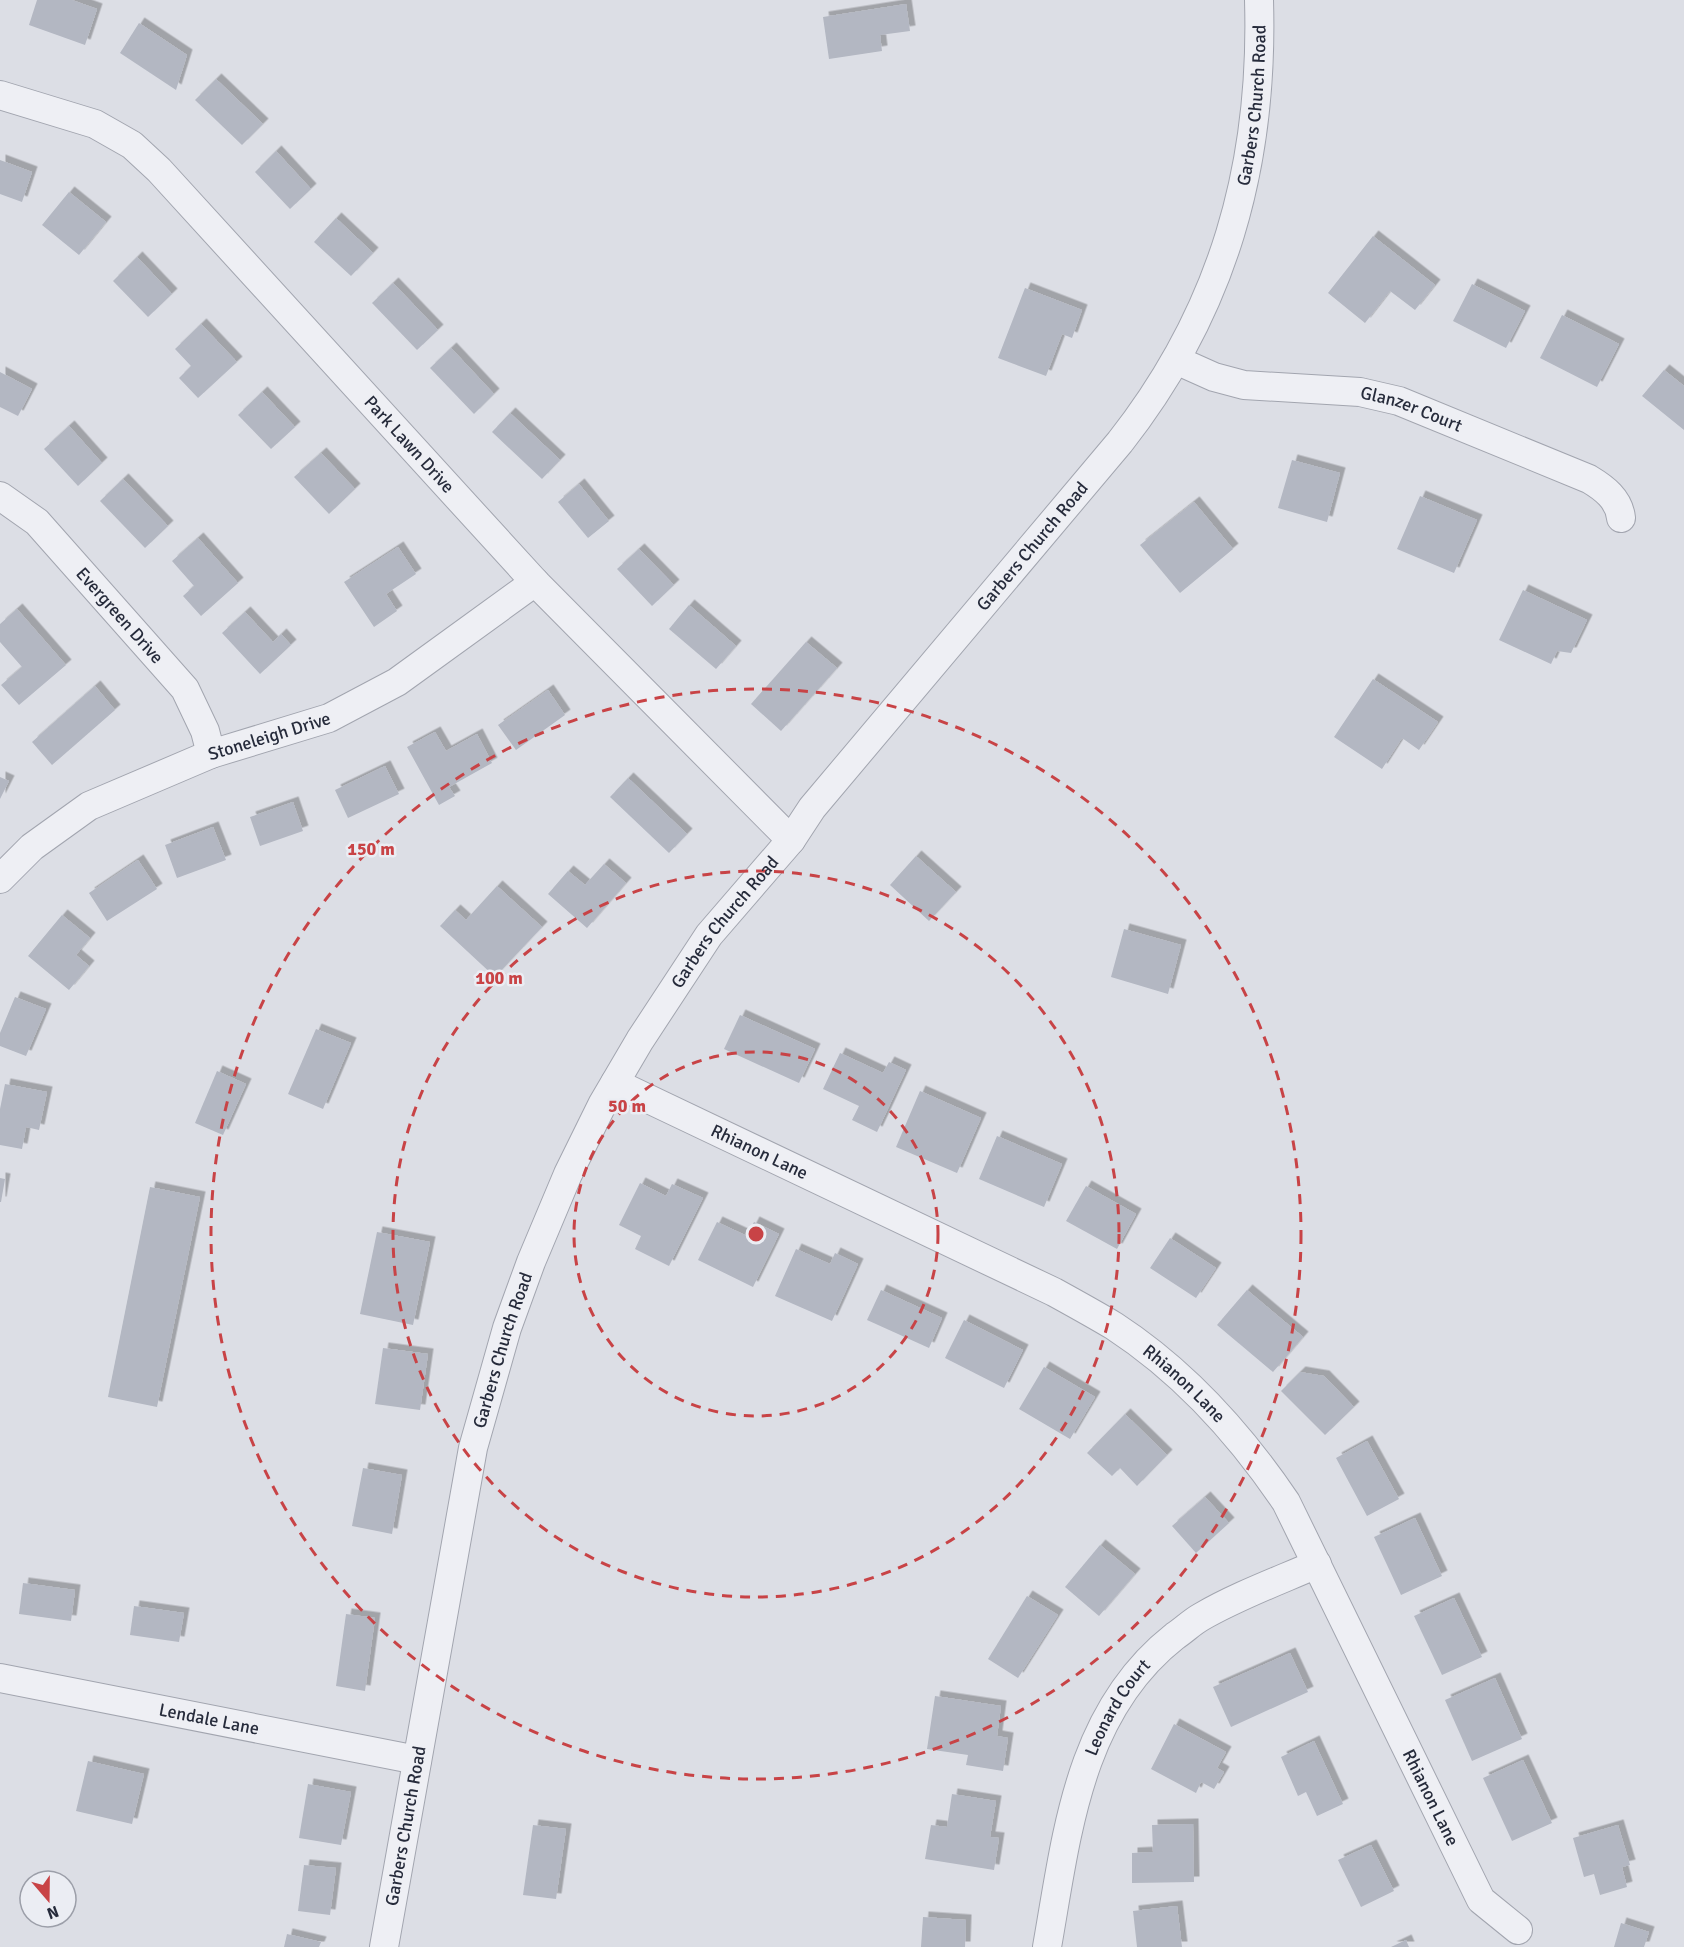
<svg xmlns="http://www.w3.org/2000/svg" width="1684" height="1947" viewBox="0 0 1684 1947" font-family="Signika,sans-serif">
  <defs>
    <filter id="shadow"><feDropShadow dx="5.5" dy="-5.5" stdDeviation="0" flood-color="#0004"/></filter>
  </defs>
  <rect width="100%" height="100%" fill="#dcdee5"/>
  <!-- building -->
  <g fill="#b3b7c2" filter="url(#shadow)">
    <path d="M37,0H72L97,9L85,45L29,25Z"/>
    <path d="M906,4L910,31L880,35L882,51L829,59L823,17Z"/>
    <path d="M139,23L187,55L176,90L120,53Z"/>
    <path d="M216,79L263,124L242,145L195,100Z"/>
    <path d="M276,151L311,189L290,209L255,172Z"/>
    <path d="M0,160L32,172L22,202L0,194Z"/>
    <path d="M69,192L106,222L79,255L42,225Z"/>
    <path d="M336,218L373,253L351,276L314,242Z"/>
    <path d="M1373,236L1435,285L1415,310L1390,291L1365,323L1328,293Z"/>
    <path d="M137,257L172,294L148,317L113,281Z"/>
    <path d="M393,283L438,330L417,350L372,303Z"/>
    <path d="M1472,284L1525,311L1506,348L1453,321Z"/>
    <path d="M1025,288L1082,310L1072,338L1062,334L1046,376L998,358Z"/>
    <path d="M1562,315L1619,344L1597,387L1540,358Z"/>
    <path d="M201,324L237,362L198,398L179,378L191,366L175,349Z"/>
    <path d="M451,348L494,394L474,414L430,368Z"/>
    <path d="M1664,370L1684,386V430L1642,396Z"/>
    <path d="M0,372L32,389L18,416L0,407Z"/>
    <path d="M262,392L295,427L271,449L238,415Z"/>
    <path d="M510,413L560,460L542,479L492,432Z"/>
    <path d="M69,426L102,463L78,486L44,449Z"/>
    <path d="M321,453L355,489L329,514L294,477Z"/>
    <path d="M1292,460L1340,473L1327,522L1278,508Z"/>
    <path d="M123,479L168,526L145,548L100,501Z"/>
    <path d="M579,484L609,521L588,538L558,502Z"/>
    <path d="M1420,496L1477,520L1454,573L1397,549Z"/>
    <path d="M1194,502L1233,549L1180,593L1140,545Z"/>
    <path d="M198,538L238,583L201,616L183,596L194,586L172,561Z"/>
    <path d="M398,547L416,574L386,594L397,611L374,627L344,582Z"/>
    <path d="M639,549L674,585L652,606L617,569Z"/>
    <path d="M1523,590L1587,620L1571,653L1557,651L1551,664L1499,640Z"/>
    <path d="M689,605L736,646L716,669L669,629Z"/>
    <path d="M17,609L66,665L19,705L1,685L22,667L0,642V624Z"/>
    <path d="M245,612L273,642L281,634L291,645L260,674L222,633Z"/>
    <path d="M806,642L837,668L781,731L751,704Z"/>
    <path d="M1373,679L1438,722L1419,750L1402,738L1382,769L1334,737Z"/>
    <path d="M95,686L115,710L52,765L32,742Z"/>
    <path d="M548,690L565,715L516,750L498,725Z"/>
    <path d="M435,732L446,751L477,734L492,763L449,787L455,796L439,805L407,747Z"/>
    <path d="M385,766L399,794L348,818L335,790Z"/>
    <path d="M0,777L9,781L0,799Z"/>
    <path d="M628,778L687,834L669,853L610,797Z"/>
    <path d="M293,802L303,831L260,846L250,817Z"/>
    <path d="M213,827L226,860L177,878L165,845Z"/>
    <path d="M916,856L956,892L929,921L890,885Z"/>
    <path d="M138,860L157,889L107,921L89,893Z"/>
    <path d="M604,864L626,883L587,928L548,894L568,871L585,885Z"/>
    <path d="M497,886L542,927L495,977L440,926L455,910L466,920Z"/>
    <path d="M62,915L90,938L76,955L89,966L69,990L28,956Z"/>
    <path d="M1124,929L1181,945L1168,994L1111,977Z"/>
    <path d="M15,997L46,1009L26,1056L0,1046V1033Z"/>
    <path d="M740,1015L815,1049L799,1083L724,1049Z"/>
    <path d="M316,1029L351,1043L323,1109L288,1094Z"/>
    <path d="M840,1053L883,1073L889,1062L906,1070L877,1132L852,1120L859,1106L823,1089Z"/>
    <path d="M217,1071L246,1084L223,1135L195,1123Z"/>
    <path d="M5,1084L47,1092L39,1130L26,1127L22,1149L0,1145V1109Z"/>
    <path d="M920,1091L981,1118L957,1173L896,1147Z"/>
    <path d="M997,1136L1062,1164L1044,1207L979,1179Z"/>
    <path d="M0,1178L5,1179L1,1202H0Z"/>
    <path d="M640,1183L666,1196L672,1184L703,1198L669,1266L635,1249L641,1236L619,1225Z"/>
    <path d="M1086,1186L1136,1214L1117,1249L1066,1221Z"/>
    <path d="M150,1187L200,1197L157,1407L108,1397Z"/>
    <path d="M717,1222L747,1236L754,1222L779,1234L753,1287L698,1260Z"/>
    <path d="M377,1232L430,1242L413,1325L360,1314Z"/>
    <path d="M1170,1238L1216,1268L1196,1298L1150,1268Z"/>
    <path d="M796,1249L830,1264L835,1253L858,1264L832,1321L775,1296Z"/>
    <path d="M881,1290L942,1318L929,1348L867,1320Z"/>
    <path d="M1247,1290L1303,1337L1273,1372L1217,1325Z"/>
    <path d="M964,1320L1023,1350L1004,1388L945,1358Z"/>
    <path d="M383,1348L428,1354L420,1410L375,1404Z"/>
    <path d="M1044,1367L1095,1397L1070,1439L1019,1409Z"/>
    <path d="M1300,1372L1324,1376L1354,1407L1325,1435L1281,1391Z"/>
    <path d="M1125,1414L1167,1455L1137,1486L1120,1468L1112,1476L1087,1453Z"/>
    <path d="M1367,1441L1399,1499L1367,1516L1336,1458Z"/>
    <path d="M363,1468L402,1475L392,1534L352,1526Z"/>
    <path d="M1205,1497L1229,1523L1196,1553L1172,1526Z"/>
    <path d="M1415,1518L1442,1576L1401,1595L1374,1537Z"/>
    <path d="M1100,1545L1135,1574L1099,1616L1065,1587Z"/>
    <path d="M23,1583L75,1590L71,1621L19,1614Z"/>
    <path d="M1027,1596L1058,1615L1018,1678L988,1659Z"/>
    <path d="M1454,1598L1482,1657L1442,1675L1414,1616Z"/>
    <path d="M134,1606L184,1613L179,1642L130,1635Z"/>
    <path d="M346,1614L375,1618L365,1691L336,1686Z"/>
    <path d="M1290,1653L1308,1692L1231,1727L1213,1687Z"/>
    <path d="M1495,1678L1522,1739L1472,1761L1445,1700Z"/>
    <path d="M935,1696L1001,1706L997,1736L1008,1738L1003,1771L966,1765L968,1755L927,1749Z"/>
    <path d="M1174,1724L1226,1752L1217,1768L1224,1772L1214,1789L1201,1782L1196,1793L1151,1769Z"/>
    <path d="M1314,1741L1343,1804L1317,1816L1306,1792L1298,1796L1281,1757Z"/>
    <path d="M1523,1760L1552,1823L1512,1841L1483,1778Z"/>
    <path d="M88,1761L144,1774L132,1824L76,1811Z"/>
    <path d="M308,1784L351,1792L341,1845L299,1838Z"/>
    <path d="M952,1794L996,1801L990,1837L999,1838L994,1870L925,1859L931,1825L947,1827Z"/>
    <path d="M1193,1824L1194,1882L1132,1883V1853L1153,1852L1152,1825Z"/>
    <path d="M533,1825L566,1829L556,1899L523,1895Z"/>
    <path d="M1618,1825L1630,1865L1622,1867L1627,1887L1600,1895L1594,1874L1584,1877L1573,1838Z"/>
    <path d="M1371,1845L1394,1891L1361,1907L1338,1860Z"/>
    <path d="M304,1865L336,1868L330,1915L298,1911Z"/>
    <path d="M1177,1906L1182,1947H1137L1133,1911Z"/>
    <path d="M923,1917L966,1920L965,1947H921Z"/>
    <path d="M1621,1923L1649,1932L1644,1947H1614Z"/>
    <path d="M287,1934L321,1942L319,1947H284Z"/>
    <path d="M1406,1940L1409,1947H1391Z"/>
  </g>
  <g fill="none" stroke-linecap="round" stroke-linejoin="round">
    <defs>
      <g id="minor">
        <path id="s1" d="M0,95L95,124L132,145L159,170L535,582L791,840"/>
        <path id="s2" d="M1176,360L1214,377L1244,385L1360,392L1399,401L1589,479C1604,488 1619,499 1621,518"/>
        <path id="s3" d="M0,496L37,522L185,689L205,731L211,754"/>
        <path id="s4" d="M0,879L32,847L89,806L211,754L329,718L397,682L535,582"/>
        <path id="s5" d="M615,1083L1054,1292C1074,1303 1094,1314 1114,1326C1183,1371 1240,1434 1286,1502L1481,1900L1518,1930"/>
        <path id="s6" d="M0,1678L417,1760"/>
        <path id="s7" d="M384,1947L473,1448L507,1328L531,1262L568,1174L603,1103L640,1040L709,935L791,840L812,808L1120,442C1223,311 1264,166 1259,0"/>
        <path id="s8" d="M1047,1947C1067,1834 1078,1712 1175,1636C1184,1630 1192,1622 1201,1617C1237,1596 1278,1581 1317,1564"/>
      </g>
    </defs>
    <!-- minor casing -->
    <use href="#minor" stroke="#a2a5af" stroke-width="30"/>
    <!-- minor -->
    <use href="#minor" stroke="#eeeff4" stroke-width="28"/>
  </g>
  <!-- distance rings -->
  <g fill="none" stroke="#c84346" stroke-width="3" stroke-dasharray="10 8">
    <circle cx="756" cy="1234" r="182"/>
    <circle cx="756" cy="1234" r="363"/>
    <circle cx="756" cy="1234" r="545"/>
  </g>
  <g text-anchor="middle" stroke-width="5" stroke-linejoin="round" paint-order="stroke">
    <!-- street labels -->
    <g font-size="18" fill="#262b3b" stroke="#ebedf3">
      <text dy="6" stroke="none"><textPath href="#s7" startOffset="2085">Garbers Church Road</textPath></text>
      <text dy="6" stroke="none"><textPath href="#s2" startOffset="243">Glanzer Court</textPath></text>
      <text dy="6" stroke="none"><textPath href="#s1" startOffset="550">Park Lawn Drive</textPath></text>
      <text dy="6" stroke="none"><textPath href="#s7" startOffset="1581">Garbers Church Road</textPath></text>
      <text dy="6" stroke="none"><textPath href="#s3" startOffset="170">Evergreen Drive</textPath></text>
      <text dy="6" stroke="none"><textPath href="#s4" startOffset="309">Stoneleigh Drive</textPath></text>
      <text dy="6" stroke="none"><textPath href="#s7" startOffset="1095">Garbers Church Road</textPath></text>
      <text dy="6" stroke="none"><textPath href="#s5" startOffset="160">Rhianon Lane</textPath></text>
      <text dy="6" stroke="none"><textPath href="#s7" startOffset="609">Garbers Church Road</textPath></text>
      <text dy="6" stroke="none"><textPath href="#s5" startOffset="646">Rhianon Lane</textPath></text>
      <text dy="6" stroke="none"><textPath href="#s8" startOffset="252">Leonard Court</textPath></text>
      <text dy="6" stroke="none"><textPath href="#s6" startOffset="213">Lendale Lane</textPath></text>
      <text dy="6" stroke="none"><textPath href="#s5" startOffset="1132">Rhianon Lane</textPath></text>
      <text dy="6" stroke="none"><textPath href="#s7" startOffset="123">Garbers Church Road</textPath></text>
    </g>
  </g>
  <circle cx="756" cy="1234" r="9" fill="#c84346" stroke="#ebedf3" stroke-width="3"/>
  <g font-size="18" text-anchor="middle" font-weight="bold" fill="#c84346" stroke="#ebedf3" stroke-width="5" stroke-linejoin="round" paint-order="stroke">
    <text x="371" y="855">150 m</text>
    <text x="499" y="984">100 m</text>
    <text x="627" y="1112">50 m</text>
  </g>
  <!-- north arrow -->
  <g transform="translate(48 1899) rotate(160)"><circle r="28" fill="#ebedf3" stroke="#9c9fa9" stroke-width="1.5"/>
  <path d="M0-4.5L10 22L0 15L-10 22Z" fill="#c84346"/>
  <text y="-9" font-size="16" font-weight="bold" text-anchor="middle" fill="#262b3b">N</text>
  </g>
</svg>
